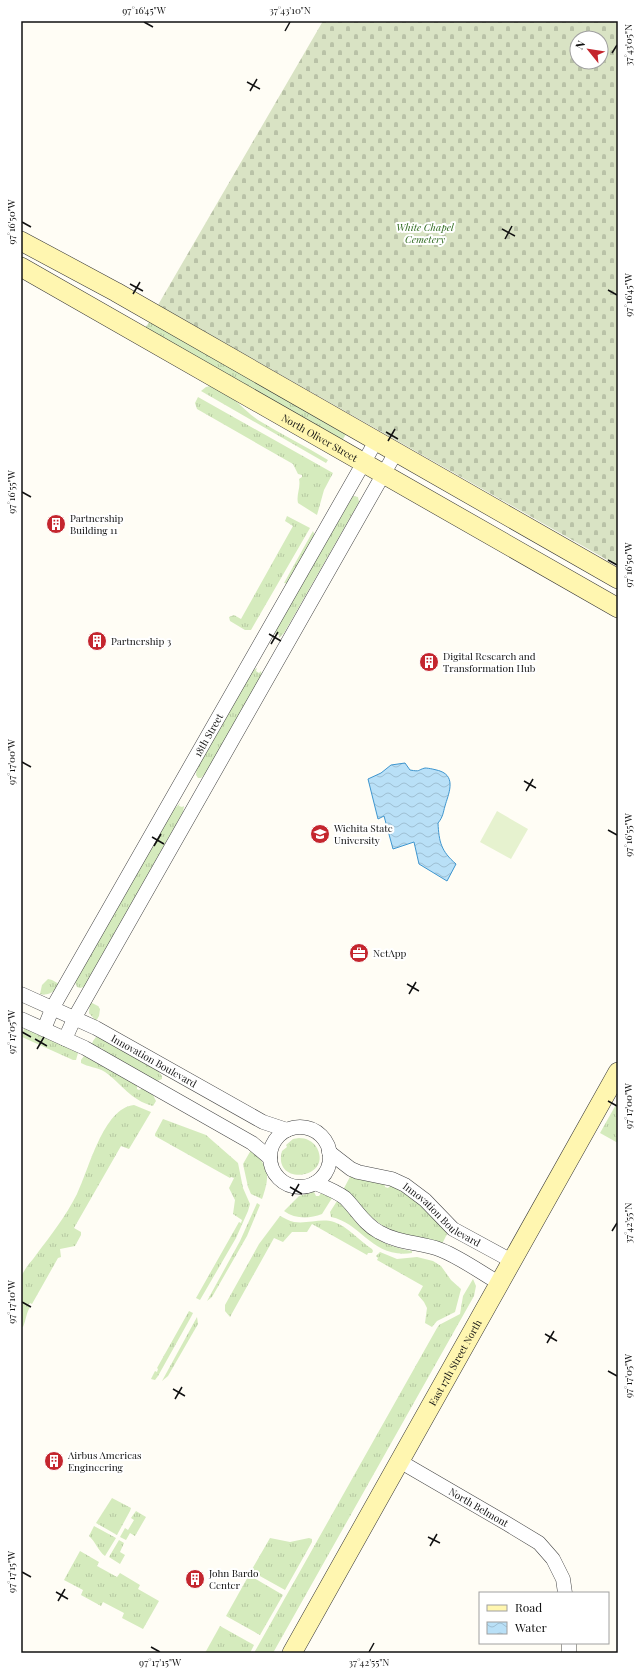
<svg xmlns="http://www.w3.org/2000/svg" width="639" height="1674" viewBox="0 0 639 1674" font-family="'Playfair Display',serif">
  <defs>
    <pattern id="grass-tufts" width="24" height="20" patternUnits="userSpaceOnUse"><rect width="24" height="20" fill="#d5ebbd"/><path d="M3 7l-1-3M5 7V3M7 7l1-3M15 17l-1-3M17 17v-4M19 17l1-3" fill="none" stroke="#b6c8a1"/></pattern>
    <pattern id="cemetery-stones" width="16" height="16" patternUnits="userSpaceOnUse"><rect width="16" height="16" fill="#d9e3c4"/><path d="M2 7V4a2 2 0 0 1 4 0v3zM10 15v-3a2 2 0 0 1 4 0v3z" fill="#b9c2a7"/></pattern>
    <pattern id="water-waves" width="16" height="10" patternUnits="userSpaceOnUse"><rect width="16" height="10" fill="#b9e0f7"/><path d="M0 5q4-4 8 0t8 0" fill="none" stroke="#9ebfd3"/></pattern>
  </defs>
  <rect width="100%" height="100%" fill="#fffdf5"/>
  <!-- grass -->
  <g fill="url(#grass-tufts)">
    <path d="M150,321L346,434L342,441L145,328Z"/>
    <path d="M210,386C229,390 243,410 258,420C281,434 305,446 328,460L326,463L201,391L206,387Z"/>
    <path d="M198,397L333,473L324,490L317,515L298,503C296,495 301,487 299,479L302,477V475L298,474L293,464L197,409L195,403Z"/>
    <path d="M353,496L358,497L359,502L284,633L279,638V635L277,633L275,635L277,628Z"/>
    <path d="M287,516L310,528L251,630H245L230,621L229,617L234,615L241,619L293,526L285,521Z"/>
    <path d="M313,531L315,536L288,584L284,583Z"/>
    <path d="M257,668L256,671L259,673L261,671L262,676L209,770L201,778H198L196,775L197,766L253,670Z"/>
    <path d="M180,803L179,806L182,807L184,806L183,812L84,987L80,988L77,987L75,982L171,812Z"/>
    <path d="M48,979L52,980L59,984C54,992 49,996 40,994L42,985Z"/>
    <path d="M90,1002L98,1006L100,1009L99,1016L96,1021L89,1013Z"/>
    <path d="M25,1027L78,1053L76,1060H73L22,1037V1034Z"/>
    <path d="M96,1037L102,1038L158,1071L162,1076V1079L157,1081L152,1079L104,1053V1050L101,1048L99,1050L92,1044L93,1041Z"/>
    <path d="M84,1056L137,1085V1089L139,1090L143,1088L153,1095L156,1101L153,1106C130,1100 122,1084 105,1072C97,1067 88,1067 81,1063V1060Z"/>
    <path d="M618,1101V1143L600,1133Z"/>
    <path d="M134,1105L151,1112L129,1149L121,1146L74,1228L81,1232V1235L75,1246L60,1249L61,1257L58,1258L32,1304L30,1303L28,1305L30,1307C26,1314 26,1320 23,1327L21,1326C21,1315 19,1287 21,1278C23,1270 32,1261 36,1255C51,1235 66,1216 77,1194C89,1170 103,1108 134,1105Z"/>
    <path d="M163,1119L206,1135L238,1163L243,1188L250,1204L248,1211L236,1238L200,1300L196,1298L239,1222L241,1223L242,1220L233,1214L235,1200L229,1188L234,1178L231,1177L230,1178L155,1136V1134Z"/>
    <path d="M299,1138C306,1138 313,1141 317,1148C333,1179 272,1187 282,1151L287,1147L286,1145L293,1139Z"/>
    <path d="M251,1150C270,1167 270,1176 262,1199L251,1194L248,1187L243,1164Z"/>
    <path d="M351,1175L385,1184V1187L388,1188L390,1186L394,1187L420,1203L448,1232L442,1244L396,1232L383,1226L367,1214L343,1190Z"/>
    <path d="M314,1192L316,1196H319L321,1193L332,1198L322,1214C309,1219 295,1219 284,1211L299,1196Z"/>
    <path d="M337,1201C346,1208 352,1218 360,1226C374,1240 393,1248 412,1251V1253C372,1259 362,1223 331,1217L330,1212Z"/>
    <path d="M257,1203L260,1205L247,1236L212,1297L207,1301L240,1241Z"/>
    <path d="M280,1216C285,1218 289,1221 294,1222C308,1224 321,1218 334,1222C349,1227 359,1241 372,1249L373,1251L372,1253H368L367,1255L312,1224L307,1232H292L283,1242L274,1238L230,1317L225,1311V1305L259,1244Z"/>
    <path d="M380,1252L397,1259L417,1257L433,1261L441,1266L451,1280L461,1289L455,1312L437,1321L432,1327L425,1323L427,1308L424,1302L418,1295L423,1286L377,1260L378,1258L376,1256Z"/>
    <path d="M473,1279L476,1286L474,1296L273,1653H254L437,1328L439,1325L460,1314L463,1296Z"/>
    <path d="M189,1311L193,1313L191,1317L158,1376L155,1380L151,1379L155,1371L157,1372L158,1369L157,1368Z"/>
    <path d="M197,1317L198,1324L168,1376L162,1381Z"/>
    <path d="M112,1498L131,1508L130,1511L117,1535L96,1523Z"/>
    <path d="M136,1511L146,1517L135,1536L130,1533L126,1540L120,1537L125,1528L128,1530L134,1520L131,1518Z"/>
    <path d="M94,1526L116,1538L105,1556C98,1551 96,1542 89,1536Z"/>
    <path d="M270,1538L290,1542L309,1538L312,1539V1542L285,1590L251,1571Z"/>
    <path d="M119,1540L124,1543L120,1552L125,1555L120,1564L109,1557Z"/>
    <path d="M80,1551L99,1562L97,1566L117,1577L120,1573L140,1585L138,1589L159,1601L143,1629L122,1618L124,1613L103,1602L101,1606L81,1595L83,1590L64,1580Z"/>
    <path d="M249,1575L283,1595L260,1635L226,1616Z"/>
    <path d="M220,1626L254,1645L250,1653H205Z"/>
  </g>
  <!-- cemetery -->
  <path fill="url(#cemetery-stones)" fill-rule="evenodd" d="M323,21H618V566L158,305ZM577,38H601V62H577Z"/>
  <!-- pitch -->
  <path fill="#e6f2cf" d="M497,811L528,829L511,859L480,842Z"/>
  <!-- water -->
  <path fill="url(#water-waves)" stroke="#3f96cf" d="M405,763L410,770C421,772 417,770 425,768C429,768 437,770 440,771C457,777 448,795 445,806C443,813 443,817 438,823C439,842 441,851 456,864L447,881L419,864L414,842L393,849L384,816L378,819L368,779L381,773L391,765Z"/>
  <g fill="none" stroke-linecap="round" stroke-linejoin="round">
    <defs>
      <g id="street">
        <path id="s1" d="M21,994L96,1028L263,1122L287,1130"/>
        <path d="M21,1019L85,1048L252,1143L270,1158"/>
        <path id="s2" d="M44,1029L53,1007L376,441"/>
        <path d="M65,1039L75,1017L396,452"/>
        <circle cx="300" cy="1157" r="30"/>
        <path id="s3" d="M329,1152L351,1169L358,1172L392,1179L405,1185L425,1200L453,1229L512,1261"/>
        <path d="M315,1183C325,1187 336,1191 345,1198C357,1210 364,1224 379,1232C400,1244 420,1242 441,1250C461,1258 480,1272 499,1283"/>
        <path id="s4" d="M401,1462L506,1523L539,1543L553,1559L563,1579L565,1593"/>
        <path d="M569,1643V1653"/>
      </g>
      <g id="secondary">
        <path d="M21,241L116,292L618,579"/>
        <path id="s5" d="M21,267L618,608"/>
        <path id="s6" d="M292,1653L618,1072"/>
      </g>
    </defs>
    <!-- street casing -->
    <use href="#street" stroke="#444" stroke-width="15"/>
    <!-- secondary casing -->
    <use href="#secondary" stroke="#333" stroke-width="20"/>
    <!-- street -->
    <use href="#street" stroke="#fff" stroke-width="14"/>
    <!-- secondary -->
    <use href="#secondary" stroke="#fff6b0" stroke-width="19"/>
  </g>
  <!-- ticks -->
  <path fill="none" stroke="#111" stroke-width="1.5" d="M144,22L153,27M285,31L290,22M612,53L617,45M247,82L260,89M250,91L257,79M22,222L31,227M502,229L515,236M505,239L512,226M130,284L143,291M608,290L617,295M133,294L140,282M386,432L398,439M388,441L395,429M22,492L31,497M608,560L617,565M269,634L281,641M271,644L278,632M22,762L31,767M524,781L536,788M526,791L533,779M608,830L617,835M152,837L164,844M154,846L161,834M407,984L419,991M409,994L416,982M22,1032L31,1037M35,1039L47,1046M37,1049L44,1037M608,1101L617,1106M290,1187L302,1194M292,1196L299,1184M612,1231L617,1223M22,1302L31,1307M545,1334L557,1341M547,1343L554,1331M608,1371L617,1376M173,1389L185,1396M175,1399L182,1387M428,1537L440,1543M430,1546L437,1534M22,1572L31,1577M56,1592L68,1599M58,1601L65,1589M151,1647L160,1652M369,1652L374,1643"/>
  <!-- icons -->
  <defs>
    <symbol id="building-disc" viewBox="-11 -11 22 22"><circle r="9.5" fill="#c4262e" stroke="#fff"/><path d="M-4-6H4V6H1V3H-1V6H-4ZM-2.5-4.3h1.7v1.8h-1.7ZM.8-4.3h1.7v1.8H.8ZM-2.5-1h1.7V.8h-1.7ZM.8-1h1.7V.8H.8Z" fill="#fff"/></symbol>
    <symbol id="university-disc" viewBox="-11 -11 22 22"><circle r="9.5" fill="#c4262e" stroke="#fff"/><path d="M0-5L7-2L0 1L-7-2ZM-4 1L0 2.5L4 1V4Q0 6-4 4Z" fill="#fff"/></symbol>
    <symbol id="office-disc" viewBox="-11 -11 22 22"><circle r="9.5" fill="#c4262e" stroke="#fff"/><path d="M-6-3h4V-5.5h4V-3h4V5H-6ZM-1-4.5V-3h2v-1.5ZM-6 0V1H6V0Z" fill="#fff"/></symbol>
  </defs>
  <g fill-rule="evenodd">
    <use href="#building-disc" x="45" y="513" width="22" height="22"/>
    <use href="#building-disc" x="86" y="630" width="22" height="22"/>
    <use href="#building-disc" x="418" y="651" width="22" height="22"/>
    <use href="#university-disc" x="309" y="823" width="22" height="22"/>
    <use href="#office-disc" x="348" y="942" width="22" height="22"/>
    <use href="#building-disc" x="43" y="1450" width="22" height="22"/>
    <use href="#building-disc" x="184" y="1568" width="22" height="22"/>
  </g>
  <g text-anchor="middle" stroke-width="4" stroke-linejoin="round" paint-order="stroke">
    <!-- park labels -->
    <g font-size="10" font-style="italic" fill="#2f6b1f" stroke="#fff">
      <text x="425" y="231">White Chapel<tspan x="425" dy="12">Cemetery</tspan></text>
    </g>
    <!-- street labels -->
    <g font-size="10" fill="#111" stroke="#fff">
      <text dy="4" stroke="none"><textPath href="#s5" startOffset="344">North Oliver Street</textPath></text>
      <text dy="4" stroke="none"><textPath href="#s2" startOffset="337">18th Street</textPath></text>
      <text dy="4" stroke="none"><textPath href="#s1" startOffset="149">Innovation Boulevard</textPath></text>
      <text dy="4" stroke="none"><textPath href="#s3" startOffset="132">Innovation Boulevard</textPath></text>
      <text dy="4" stroke="none"><textPath href="#s6" startOffset="333">East 17th Street North</textPath></text>
      <text dy="4" stroke="none"><textPath href="#s4" startOffset="90">North Belmont</textPath></text>
    </g>
    <!-- poi labels -->
    <g font-size="10" fill="#111" stroke="#fff" text-anchor="start">
      <text x="70" y="522">Partnership<tspan x="70" dy="12">Building 11</tspan></text>
      <text x="111" y="645">Partnership 3</text>
      <text x="443" y="660">Digital Research and<tspan x="443" dy="12">Transformation Hub</tspan></text>
      <text x="334" y="832">Wichita State<tspan x="334" dy="12">University</tspan></text>
      <text x="373" y="957">NetApp</text>
      <text x="68" y="1459">Airbus Americas<tspan x="68" dy="12">Engineering</tspan></text>
      <text x="209" y="1577">John Bardo<tspan x="209" dy="12">Center</tspan></text>
    </g>
  </g>
  <!-- border -->
  <rect width="639" height="1674" fill="none" stroke="#ffffff" stroke-width="44"/>
  <!-- legend -->
  <rect x="479" y="1592" width="130" height="52" fill="#ffffff" stroke="#a0a0a0"/>
  <rect x="487" y="1605" width="20" height="6" fill="#fff6b0" stroke="#a0a0a0"/>
  <text x="515" y="1612" font-size="12" fill="#111111">Road</text>
  <rect x="487" y="1622" width="20" height="12" fill="url(#water-waves)" stroke="#a0a0a0"/>
  <text x="515" y="1632" font-size="12" fill="#111111">Water</text>
  <!-- north arrow -->
  <g transform="translate(589 50) rotate(300)"><circle r="19" fill="#ffffff" stroke="#a0a0a0"/>
  <path d="M0-3L7 15L0 10L-7 15Z" fill="#c4262e"/>
  <text y="-6" font-size="11" font-weight="bold" text-anchor="middle" fill="#111111">N</text>
  </g>
  <rect x="22" y="22" width="595" height="1630" fill="none" stroke="#111" stroke-width="1.5"/>
  <g font-size="10" text-anchor="middle" fill="#111">
    <text x="144" y="14">97°16'45"W</text>
    <text x="290" y="14">37°43'10"N</text>
    <text transform="translate(628 45) rotate(-90)" y="4">37°43'05"N</text>
    <text transform="translate(11 222) rotate(-90)" y="4">97°16'50"W</text>
    <text transform="translate(628 295) rotate(-90)" y="4">97°16'45"W</text>
    <text transform="translate(11 492) rotate(-90)" y="4">97°16'55"W</text>
    <text transform="translate(628 565) rotate(-90)" y="4">97°16'50"W</text>
    <text transform="translate(11 762) rotate(-90)" y="4">97°17'00"W</text>
    <text transform="translate(628 835) rotate(-90)" y="4">97°16'55"W</text>
    <text transform="translate(11 1032) rotate(-90)" y="4">97°17'05"W</text>
    <text transform="translate(628 1106) rotate(-90)" y="4">97°17'00"W</text>
    <text transform="translate(628 1223) rotate(-90)" y="4">37°42'55"N</text>
    <text transform="translate(11 1302) rotate(-90)" y="4">97°17'10"W</text>
    <text transform="translate(628 1376) rotate(-90)" y="4">97°17'05"W</text>
    <text transform="translate(11 1572) rotate(-90)" y="4">97°17'15"W</text>
    <text x="160" y="1666">97°17'15"W</text>
    <text x="369" y="1666">37°42'55"N</text>
  </g>
</svg>
